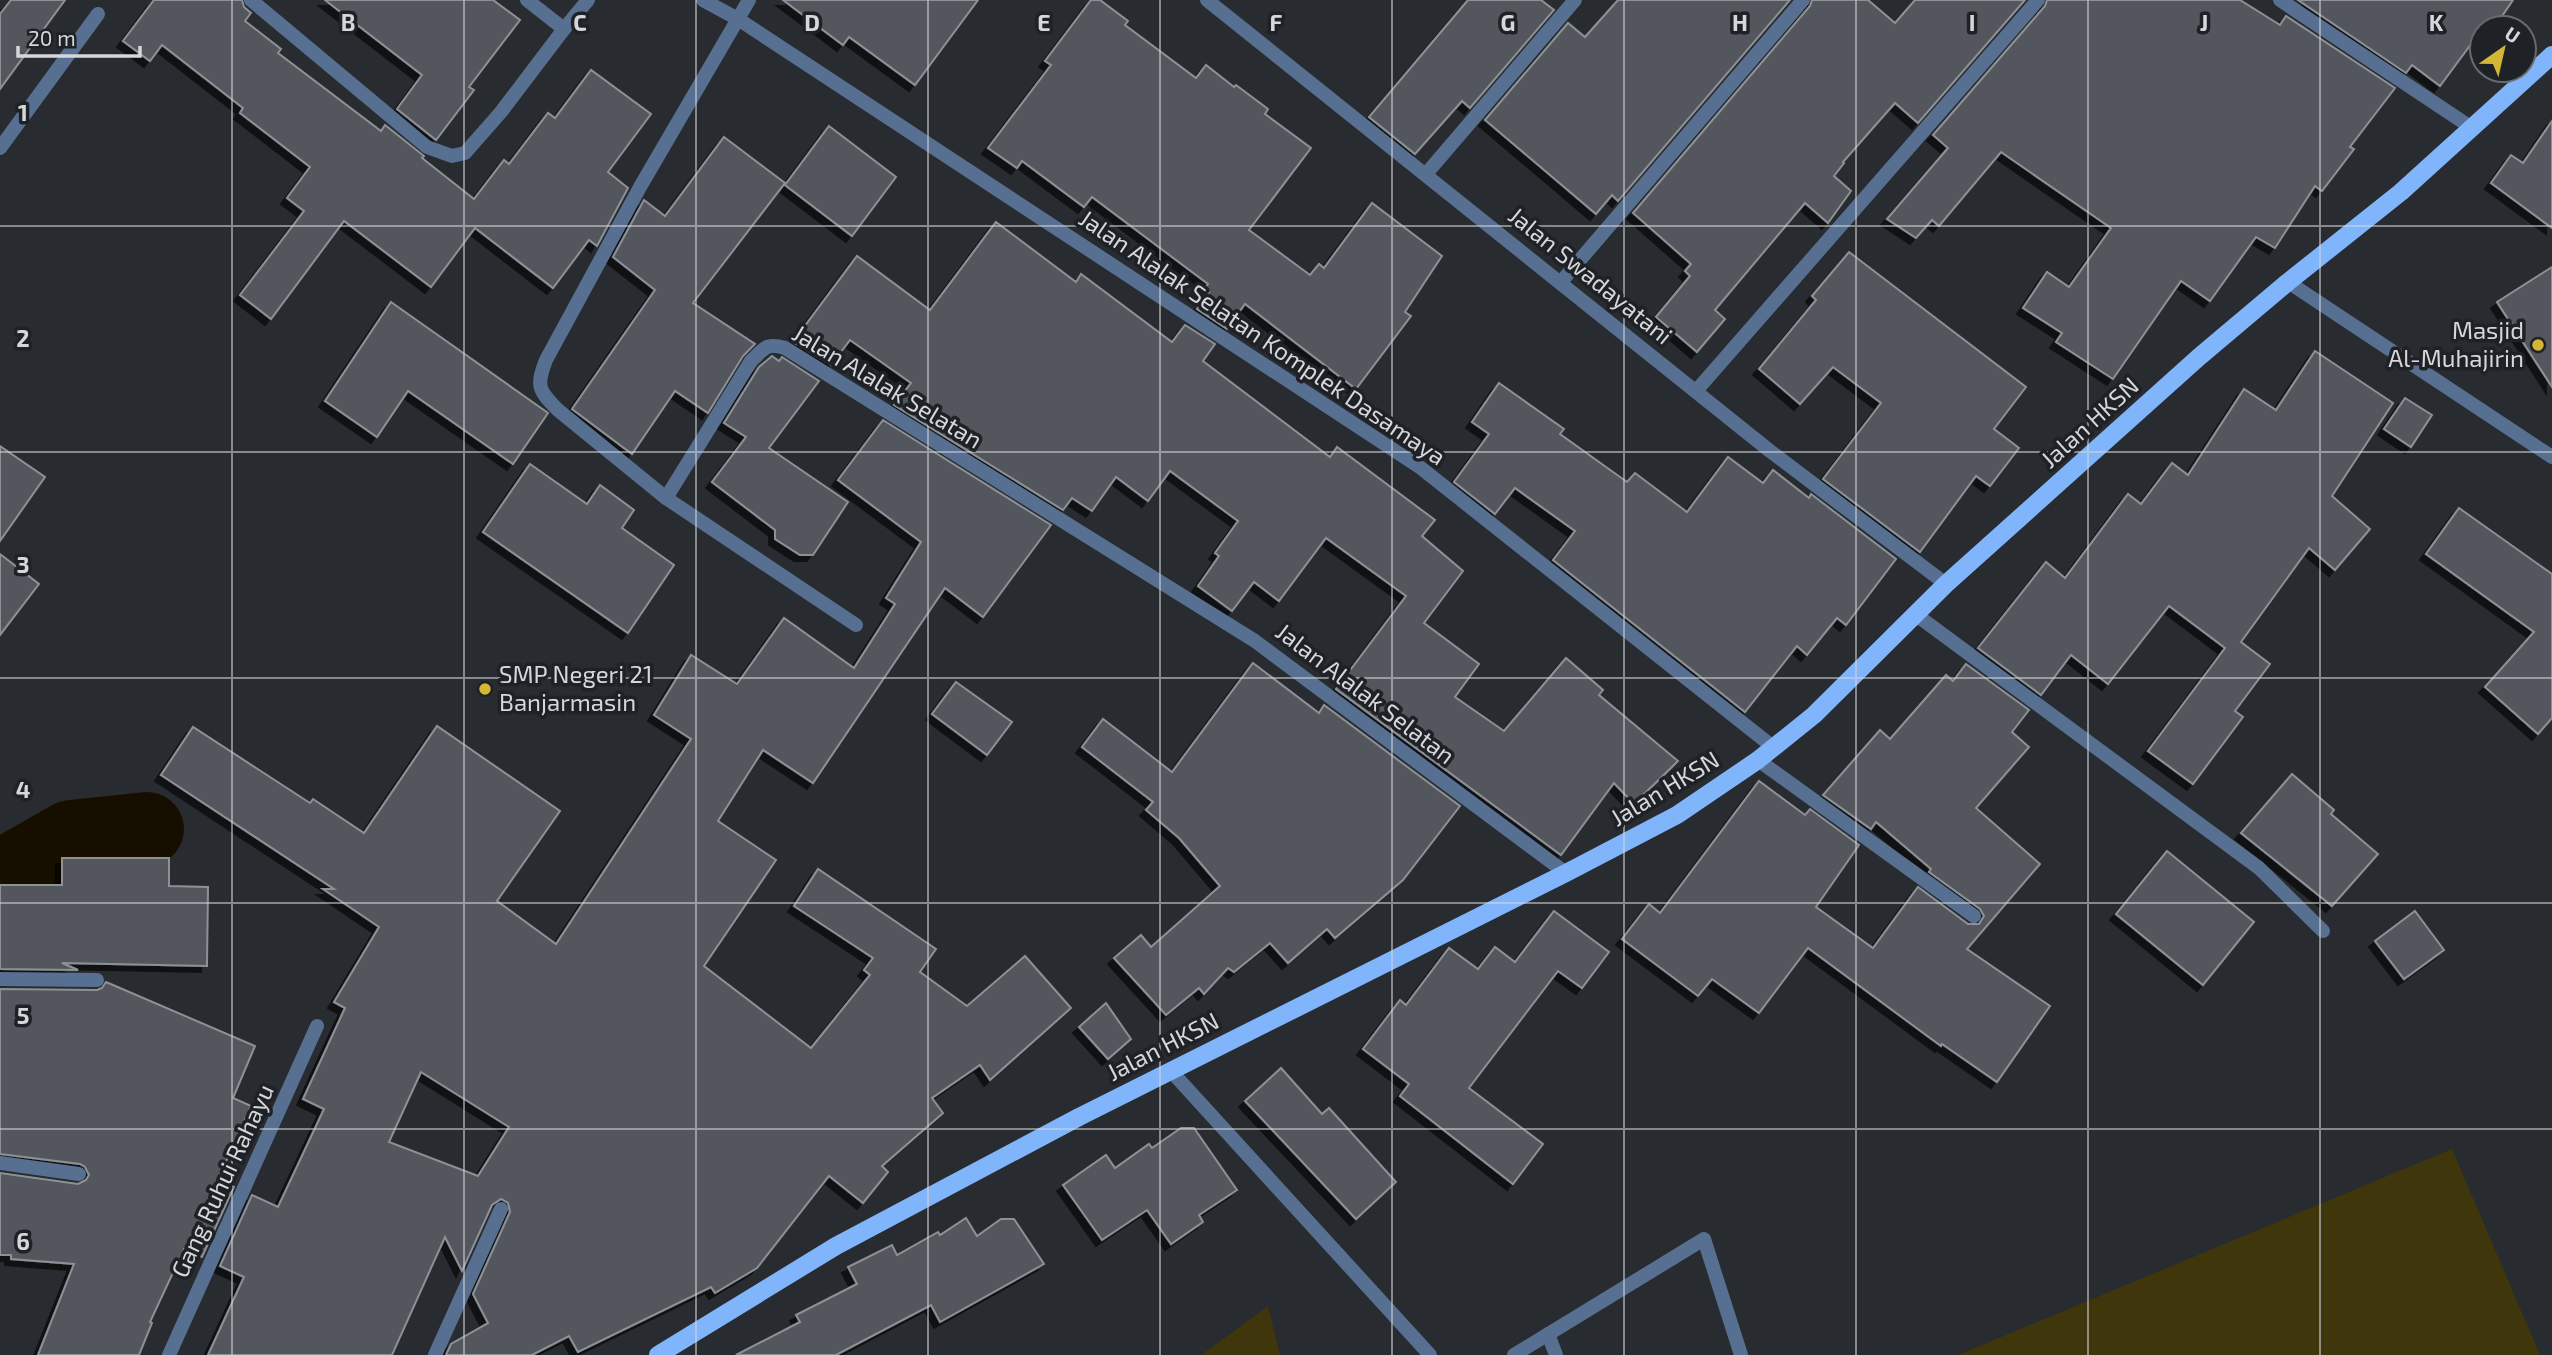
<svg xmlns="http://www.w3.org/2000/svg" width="2552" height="1355" viewBox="0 0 2552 1355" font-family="'Exo 2',sans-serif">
  <defs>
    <filter id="shadow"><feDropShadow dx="-6" dy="6" stdDeviation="0" flood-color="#0009"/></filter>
  </defs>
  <rect width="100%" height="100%" fill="#282b2f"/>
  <!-- green -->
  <g fill="#40360c">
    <path d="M2452,1149L2540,1355H1958Z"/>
    <path d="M1268,1306L1280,1355H1201Z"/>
  </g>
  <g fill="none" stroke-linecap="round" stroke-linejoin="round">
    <!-- river -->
    <path stroke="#160f00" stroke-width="74" d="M0,874L4,875L71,837L147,829"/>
  </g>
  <!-- building -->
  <g fill="#53575c" stroke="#8d9196" stroke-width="2" fill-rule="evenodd" filter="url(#shadow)">
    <path d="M11,0H65L0,89V14Z"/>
    <path d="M154,0H242L244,7L251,13L245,21L281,49L278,53L381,131L385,125L424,156L422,158L474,199L504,160L509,164L548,113L555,118L591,70L651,114L608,172L628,188L597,246L589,240L553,288L475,228L431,287L344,221L271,319L240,295L304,211L287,198L310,167L240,113L243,108L162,45L150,61L123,41Z"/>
    <path d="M325,0H493L520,20L469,87L474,90L436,140L397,109L422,75Z"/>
    <path d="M783,0H978L915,85L849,37L843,45Z"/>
    <path d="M1091,0H1100L1128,21L1125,25L1196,78L1206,65L1234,87L1236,85L1268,109L1265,114L1311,148L1249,230L1310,275L1319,264L1324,268L1372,203L1442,256L1405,312L1411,316L1356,389L1245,304L1227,329L1197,309L1209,292L1204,289L1208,284L1092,197L1084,207L1022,161L1017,168L988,148L1051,65L1045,61Z"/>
    <path d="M1468,0H1541L1554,10L1470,108L1462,101L1415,154L1369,117Z"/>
    <path d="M1618,0H1790L1618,201L1612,195L1596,214L1485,120L1568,23L1585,37Z"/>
    <path d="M1812,0H1868L1895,23L1915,0H2025L1918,123L1895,103L1843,162L1844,163L1834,176L1851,191L1828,223L1805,203L1715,310L1725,319L1697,352L1656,317L1690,276L1685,271L1691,264L1633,213L1810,6Z"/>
    <path d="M2047,0H2240L2280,25L2286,16L2395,88L2350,147L2354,149L2322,191L2315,186L2275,248L2256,237L2210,301L2181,281L2113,379L2056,342L2062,333L2023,308L2047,272L2069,287L2111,228L2001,152L1939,226L1932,220L1916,238L1887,219L1948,148L1933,135L2045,6Z"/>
    <path d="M2298,0H2513L2494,28H2482V33L2480,32L2440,86L2412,65L2406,73Z"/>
    <path d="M2552,121V228L2491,183L2511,155L2523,163Z"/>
    <path d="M829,126L896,177L852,236L785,185Z"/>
    <path d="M724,137L785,183L693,303L755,344L743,356L708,413L675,391L632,454L572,409L655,290L613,257L644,200L665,216Z"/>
    <path d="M996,222L1076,282L1081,274L1172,342L1185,325L1215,344L1203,361L1330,457L1337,447L1435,520L1422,536L1463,571L1424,623L1479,664L1455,697L1504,731L1566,658L1603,690L1599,695L1678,761L1634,804L1614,783L1561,855L1336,689L1406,596L1326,538L1279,601L1254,582L1232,611L1198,586L1219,556L1215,553L1238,521L1170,471L1148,501L1116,477L1092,511L1072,498L1063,510L894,405L911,383L850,340L831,365L793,342L857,256L930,310Z"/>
    <path d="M1849,252L2026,387L1994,429L2019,448L1990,486L1976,476L1920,552L1823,479L1881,403L1833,367L1800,404L1759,369L1816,300L1812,296Z"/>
    <path d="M2552,267V387L2497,302Z"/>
    <path d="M391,302L548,413L513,464L408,391L377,437L325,401Z"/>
    <path d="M2315,351L2393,403L2332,496L2370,529L2335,570L2309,548L2241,642L2270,664L2235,711L2243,717L2193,784L2148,751L2225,648L2169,606L2108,684L2071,655L2041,695L1978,648L2046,562L2065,578L2128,494L2141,504L2172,463L2188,475L2244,389L2276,410Z"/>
    <path d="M772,356L779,361L782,357L819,381L769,448L848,502L813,555H800L775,539V530L712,482L746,437L724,423L759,367Z"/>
    <path d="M1499,383L1564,429L1560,434L1627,482L1635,473L1687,512L1728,457L1763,483L1773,470L1809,498L1811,494L1896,559L1846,625L1837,618L1807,655L1797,646L1745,712L1553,560L1575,531L1515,488L1495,514L1454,482L1489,434L1472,422Z"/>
    <path d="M2405,398L2432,415L2411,447L2384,429Z"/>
    <path d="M883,420L1051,525L983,617L945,588L813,783L763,750L718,821L776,860L704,966L811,1048L870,975L864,970L873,958L794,906L818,869L936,949L920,972L967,1006L1025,956L1071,1008L990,1080L980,1065L932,1098L943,1113L882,1166L888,1172L863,1203L829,1176L757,1268L715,1293L711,1287L578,1352L569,1336L532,1355H446L451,1344L488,1323L473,1294L510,1212L508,1203L501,1199L492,1205L462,1271L445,1237L392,1355H208L244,1277L220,1266L252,1195L278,1207L324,1109L303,1099L345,1008L334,1002L379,927L323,889H334L161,775L193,727L310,803L313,799L364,833L437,726L560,811L497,901L556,944L691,739L654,715L691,655L737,684L784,618L854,668L895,604L886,598L921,542L838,480ZM421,1072L509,1127L478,1176L389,1142Z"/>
    <path d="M0,446L45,477L0,541Z"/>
    <path d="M530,464L587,504L600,485L634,510L622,528L674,565L628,633L483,532Z"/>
    <path d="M2459,508L2552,574V718L2538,734L2485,687L2534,632L2426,554Z"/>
    <path d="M0,554L39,584L0,635Z"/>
    <path d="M1253,663L1319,713L1324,705L1460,806L1403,880L1335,938L1327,929L1288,963L1270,943L1234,972L1228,968L1204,994L1199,988L1166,1015L1114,958L1141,935L1151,947L1220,886L1179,838L1146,810L1153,802L1082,747L1103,719L1172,772Z"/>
    <path d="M1966,664L2029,710L2012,732L2029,747L1976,808L2040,864L1967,949L2050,1006L1997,1082L1942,1044L1941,1046L1808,948L1759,1013L1712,979L1698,996L1622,939L1649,904L1660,913L1759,781L1805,815L1810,809L1859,845L1816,907L1873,948L1918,887L1968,924H1979L1984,916L1980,909L1929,872L1931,869L1876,822L1871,829L1823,795L1880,730L1890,739L1946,675L1953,681Z"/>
    <path d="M956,682L1012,722L987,755L932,714Z"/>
    <path d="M2292,774L2334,810L2331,814L2378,854L2332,906L2241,833Z"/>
    <path d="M2167,851L2254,922L2203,985L2116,914Z"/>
    <path d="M62,858H169V886L208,887L207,966L62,963L78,970L0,969V885H62Z"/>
    <path d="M1554,911L1609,952L1582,988L1558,971L1469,1088L1543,1144L1513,1184L1400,1096L1409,1084L1363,1049L1400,1000L1406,1005L1449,948L1478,969L1495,947L1515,962Z"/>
    <path d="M2415,911L2444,950L2404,979L2375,941Z"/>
    <path d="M106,982L255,1046L233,1098L251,1106L218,1179L234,1187L202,1257L184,1249L150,1322L152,1323L139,1355H38L74,1264L11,1259V1255H0V1173L78,1184L86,1180L89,1175L85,1167L80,1164L0,1154V989L97,990L102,988Z"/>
    <path d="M1106,1003L1131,1039L1108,1059L1079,1027Z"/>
    <path d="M1281,1068L1322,1114L1329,1108L1396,1182L1356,1219L1245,1101Z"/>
    <path d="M1181,1128H1194L1237,1190L1199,1215L1203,1222L1171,1244L1147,1210L1102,1240L1063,1185L1106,1155L1115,1168L1149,1144L1152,1148Z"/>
    <path d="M966,1218L977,1236L1001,1219H1014L1044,1264L940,1322L931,1305L836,1355H736L800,1322L796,1315L857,1284L848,1267L892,1245L897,1255L938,1232L940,1235Z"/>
  </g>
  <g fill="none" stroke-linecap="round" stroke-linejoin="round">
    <!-- minor -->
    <g stroke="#577092" stroke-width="14">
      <path d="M251,0L427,147L452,156L465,153L501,112L564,29L588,0"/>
      <path d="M527,0L564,29"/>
      <path d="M703,0L738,19L1421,468L1773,747"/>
      <path d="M749,0L640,187L546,360C536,386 538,390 558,410L666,498L751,361C764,349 766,342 785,348L1255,641L1566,873"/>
      <path d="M1207,0L1770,451L1946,584"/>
      <path d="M2280,0L2472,128"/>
      <path d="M0,148L98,14"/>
      <path d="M1426,174L1575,0"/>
      <path d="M1561,282L1803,0"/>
      <path d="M2288,282L2552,457"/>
      <path d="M1696,391L2038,0"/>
      <path d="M666,498L856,625"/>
      <path d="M1915,614L2259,868L2323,931"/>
      <path d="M1758,760L1974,916"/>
      <path d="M0,979L97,980"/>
      <path d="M1171,1071L1430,1355"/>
      <path d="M0,1163L79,1174"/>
      <path d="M1548,1334L1556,1355"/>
      <path d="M169,1355L317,1026"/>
      <path d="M435,1355L501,1209"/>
      <path d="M1514,1355L1704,1239L1741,1355"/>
    </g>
    <!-- primary -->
    <path stroke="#80b4fb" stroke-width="18" d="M658,1355L836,1246L1079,1117L1566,873L1677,815L1758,760L1814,715L1946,584L2199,357L2288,282L2401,192L2552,55"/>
  </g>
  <!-- grid -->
  <path fill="none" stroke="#d5d7da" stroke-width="2" stroke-opacity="0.55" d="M232,0V1355M464,0V1355M696,0V1355M928,0V1355M1160,0V1355M1392,0V1355M1624,0V1355M1856,0V1355M2088,0V1355M2320,0V1355M0,226H2552M0,452H2552M0,678H2552M0,903H2552M0,1129H2552"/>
  <!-- markers -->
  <g fill="#d3b635" stroke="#1e2126" stroke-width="2.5">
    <circle cx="2538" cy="345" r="7"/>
    <circle cx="485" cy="689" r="7"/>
  </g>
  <g text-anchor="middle" stroke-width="7" stroke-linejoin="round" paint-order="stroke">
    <!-- street labels -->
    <g font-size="24" fill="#d5d7da" stroke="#1e2126">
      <text transform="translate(1590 276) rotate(39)" y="8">Jalan Swadayatani</text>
      <text transform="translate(1262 338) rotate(34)" y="8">Jalan Alalak Selatan Komplek Dasamaya</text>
      <text transform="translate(887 387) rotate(31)" y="8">Jalan Alalak Selatan</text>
      <text transform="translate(2090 423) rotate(-42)" y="8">Jalan HKSN</text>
      <text transform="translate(1365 694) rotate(37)" y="8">Jalan Alalak Selatan</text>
      <text transform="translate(1665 789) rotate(-31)" y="8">Jalan HKSN</text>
      <text transform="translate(1163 1047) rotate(-27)" y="8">Jalan HKSN</text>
      <text transform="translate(223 1181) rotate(-65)" y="8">Gang Ruhui Rahayu</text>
    </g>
    <!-- poi labels -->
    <g font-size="24" fill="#d5d7da" stroke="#1e2126" text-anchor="end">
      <text x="2524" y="339">Masjid<tspan x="2524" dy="28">Al-Muhajirin</tspan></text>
      <text x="499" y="683" text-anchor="start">SMP Negeri 21<tspan x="499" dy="28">Banjarmasin</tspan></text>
    </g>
  </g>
  <g font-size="23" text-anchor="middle" font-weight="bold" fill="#d5d7da" stroke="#1e2126" stroke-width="7" stroke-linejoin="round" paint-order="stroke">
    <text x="348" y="31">B</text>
    <text x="580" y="31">C</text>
    <text x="812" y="31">D</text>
    <text x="1044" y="31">E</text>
    <text x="1276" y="31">F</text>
    <text x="1508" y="31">G</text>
    <text x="1740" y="31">H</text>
    <text x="1972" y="31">I</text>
    <text x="2204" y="31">J</text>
    <text x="2436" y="31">K</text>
    <text x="23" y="121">1</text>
    <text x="23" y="347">2</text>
    <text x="23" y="573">3</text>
    <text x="23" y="798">4</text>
    <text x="23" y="1024">5</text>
    <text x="23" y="1250">6</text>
  </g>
  <!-- north arrow -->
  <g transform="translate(2503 49) rotate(34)"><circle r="33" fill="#1e2126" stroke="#676a6e" stroke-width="2"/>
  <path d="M0-5L12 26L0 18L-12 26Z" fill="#d3b635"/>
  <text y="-10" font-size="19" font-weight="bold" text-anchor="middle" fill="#d5d7da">U</text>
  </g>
  <!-- scale -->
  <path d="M18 46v10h122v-10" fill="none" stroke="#d5d7da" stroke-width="3.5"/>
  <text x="28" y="46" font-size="21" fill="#d5d7da" stroke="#1e2126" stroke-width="5" paint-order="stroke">20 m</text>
</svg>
